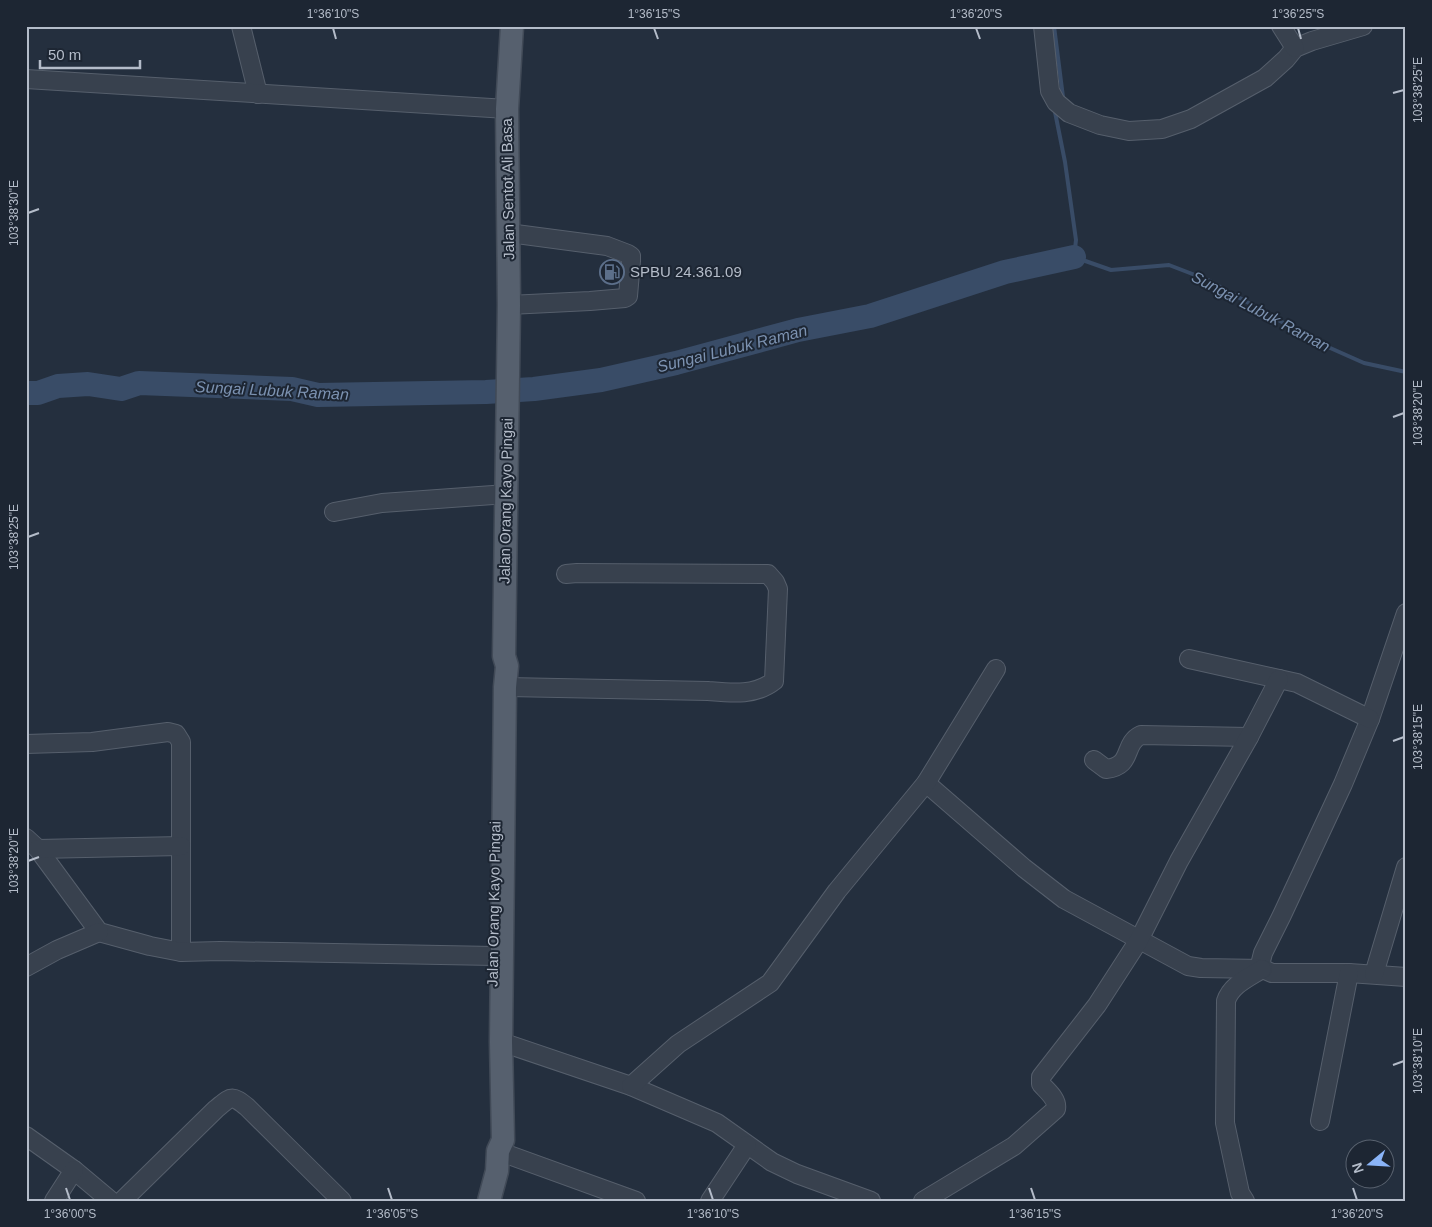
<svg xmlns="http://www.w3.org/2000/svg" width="1432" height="1227" viewBox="0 0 1432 1227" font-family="Helvetica,sans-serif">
  <rect width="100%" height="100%" fill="#242f3e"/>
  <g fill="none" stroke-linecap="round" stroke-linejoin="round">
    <!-- stream -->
    <g stroke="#394c67" stroke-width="4">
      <path d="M1054,26L1063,97"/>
      <path d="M1055,112L1065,162L1076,240L1074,257L1111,270L1169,265L1208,280L1319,343L1364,363L1406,372"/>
    </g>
    <!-- river -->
    <path stroke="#394c67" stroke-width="24" d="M26,393H38L58,386L88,384L121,389L139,383L292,389L318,395L486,392L534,389L601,380L676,363L798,330L870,316L1005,272L1074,257"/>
    <defs>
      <g id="minor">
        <path d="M241,26L258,94"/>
        <path d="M1043,26L1050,91L1056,102L1069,113L1100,125L1129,131L1162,129L1191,119L1265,78L1286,59L1295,48L1312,41L1363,26"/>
        <path d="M1281,26L1295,48"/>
        <path d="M26,79L507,109"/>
        <path d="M508,233L607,246L628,254L631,256V261L628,296L625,298L590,301L509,305"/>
        <path d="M334,512L382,503L507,494"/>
        <path d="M1406,613L1370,719L1343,784L1282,915L1263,953L1261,961L1263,969L1272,973H1349L1406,977"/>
        <path d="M1189,659L1297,683L1370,719"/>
        <path d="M505,687L708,691C731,693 755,696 774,681L778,589L775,582L768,574L577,573L566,574"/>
        <path d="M26,744L92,742L168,732L176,734L181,742V952"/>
        <path d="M1094,760L1106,769C1134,766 1122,744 1141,735L1249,737"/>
        <path d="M926,783L1024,868L1064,899L1188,966L1201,968L1263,969"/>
        <path d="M26,838L38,849L99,932L150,946L181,952L220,951L494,956"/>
        <path d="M38,849L181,846"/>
        <path d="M26,967L57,950L99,932"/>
        <path d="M1374,974L1406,867"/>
        <path d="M501,1042L631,1086L717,1123L772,1162L797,1174L871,1201"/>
        <path d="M631,1086L678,1044L770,983L837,891L926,783L996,669"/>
        <path d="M1320,1121L1349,973"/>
        <path d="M26,1136L74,1170L111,1201"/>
        <path d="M498,1151L636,1201"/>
        <path d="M54,1201L74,1170"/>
        <path d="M122,1201L216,1109C231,1097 231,1094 247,1107L342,1201"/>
        <path d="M710,1201L747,1145"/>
        <path d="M923,1201L1014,1146L1056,1109C1058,1099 1047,1091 1041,1084V1077L1097,1005L1139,940L1179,861L1249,737L1279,679"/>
        <path d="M1245,1201L1240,1193L1225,1123L1226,1001C1231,985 1248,978 1262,969"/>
      </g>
      <path id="major" d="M489,1201L497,1171L498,1151L503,1140L501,1042L505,687L507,666L504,656L509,305L507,109L512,26"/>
    </defs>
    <!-- minor casing -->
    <use href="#minor" stroke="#565f6c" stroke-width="20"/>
    <!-- major casing -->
    <use href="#major" stroke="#414a57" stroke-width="25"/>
    <!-- minor -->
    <use href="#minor" stroke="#38414e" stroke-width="18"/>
    <!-- major -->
    <use href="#major" stroke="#56606e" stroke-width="22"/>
  </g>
  <!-- ticks -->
  <path fill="none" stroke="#b4bcc9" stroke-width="2" d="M333,28L336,39M654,28L658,39M976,28L980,39M1298,28L1301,39M1393,93L1404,90M28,213L39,209M1393,417L1404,413M28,537L39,533M1393,741L1404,737M28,861L39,857M1393,1065L1404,1061M66,1188L70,1200M388,1188L392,1200M709,1188L713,1200M1031,1188L1035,1200M1353,1188L1357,1200"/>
  <!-- icons -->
  <defs>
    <symbol id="fuel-ring" viewBox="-11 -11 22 22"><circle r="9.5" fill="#1d2633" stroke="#5c6f8a" stroke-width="1.5"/><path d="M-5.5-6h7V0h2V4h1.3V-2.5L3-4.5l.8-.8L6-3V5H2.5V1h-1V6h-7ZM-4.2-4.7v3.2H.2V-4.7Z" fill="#5c6f8a"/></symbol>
  </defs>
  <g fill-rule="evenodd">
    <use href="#fuel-ring" x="598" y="258" width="28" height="28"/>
  </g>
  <g text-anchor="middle" stroke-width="4" stroke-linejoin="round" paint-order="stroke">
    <!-- street labels -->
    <g font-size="15" fill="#b4bcc9" stroke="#1d2633">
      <text transform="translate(508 189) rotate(-91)" y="5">Jalan Sentot Ali Basa</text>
      <text transform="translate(506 501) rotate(-89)" y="5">Jalan Orang Kayo Pingai</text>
      <text transform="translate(494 904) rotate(-89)" y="5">Jalan Orang Kayo Pingai</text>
    </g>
    <!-- poi labels -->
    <g font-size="15" fill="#b4bcc9" stroke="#1d2633" text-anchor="start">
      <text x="630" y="277">SPBU 24.361.09</text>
    </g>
    <!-- water labels -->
    <g font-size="16" font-style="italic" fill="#7c92b1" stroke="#1d2633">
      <text transform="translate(1261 311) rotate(28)" y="6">Sungai Lubuk Raman</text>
      <text transform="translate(732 348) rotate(-14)" y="6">Sungai Lubuk Raman</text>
      <text transform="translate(272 390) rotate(3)" y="6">Sungai Lubuk Raman</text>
    </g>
  </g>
  <!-- border -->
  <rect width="1432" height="1227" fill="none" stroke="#1d2633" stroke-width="55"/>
  <!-- north arrow -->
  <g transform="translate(1370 1164) rotate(252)"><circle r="24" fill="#1d2633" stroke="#59626f"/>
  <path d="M0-4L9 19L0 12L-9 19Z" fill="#8ab4f8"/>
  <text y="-8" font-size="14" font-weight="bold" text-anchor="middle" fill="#b4bcc9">N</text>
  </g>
  <!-- scale -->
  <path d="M40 60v8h100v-8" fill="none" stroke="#b4bcc9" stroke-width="2.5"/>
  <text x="48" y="60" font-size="15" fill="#b4bcc9" stroke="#1d2633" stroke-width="4" paint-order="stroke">50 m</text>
  <rect x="28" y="28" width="1376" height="1172" fill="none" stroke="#b4bcc9" stroke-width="2"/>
  <g font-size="12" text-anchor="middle" fill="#b4bcc9">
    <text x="333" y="18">1°36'10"S</text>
    <text x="654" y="18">1°36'15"S</text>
    <text x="976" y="18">1°36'20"S</text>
    <text x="1298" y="18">1°36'25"S</text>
    <text transform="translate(1418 90) rotate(-90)" y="4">103°38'25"E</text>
    <text transform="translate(14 213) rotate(-90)" y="4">103°38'30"E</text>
    <text transform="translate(1418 413) rotate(-90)" y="4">103°38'20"E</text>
    <text transform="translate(14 537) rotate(-90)" y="4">103°38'25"E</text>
    <text transform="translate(1418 737) rotate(-90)" y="4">103°38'15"E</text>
    <text transform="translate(14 861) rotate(-90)" y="4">103°38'20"E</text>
    <text transform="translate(1418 1061) rotate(-90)" y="4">103°38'10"E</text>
    <text x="70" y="1218">1°36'00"S</text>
    <text x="392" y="1218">1°36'05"S</text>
    <text x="713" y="1218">1°36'10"S</text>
    <text x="1035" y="1218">1°36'15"S</text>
    <text x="1357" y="1218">1°36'20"S</text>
  </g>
</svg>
